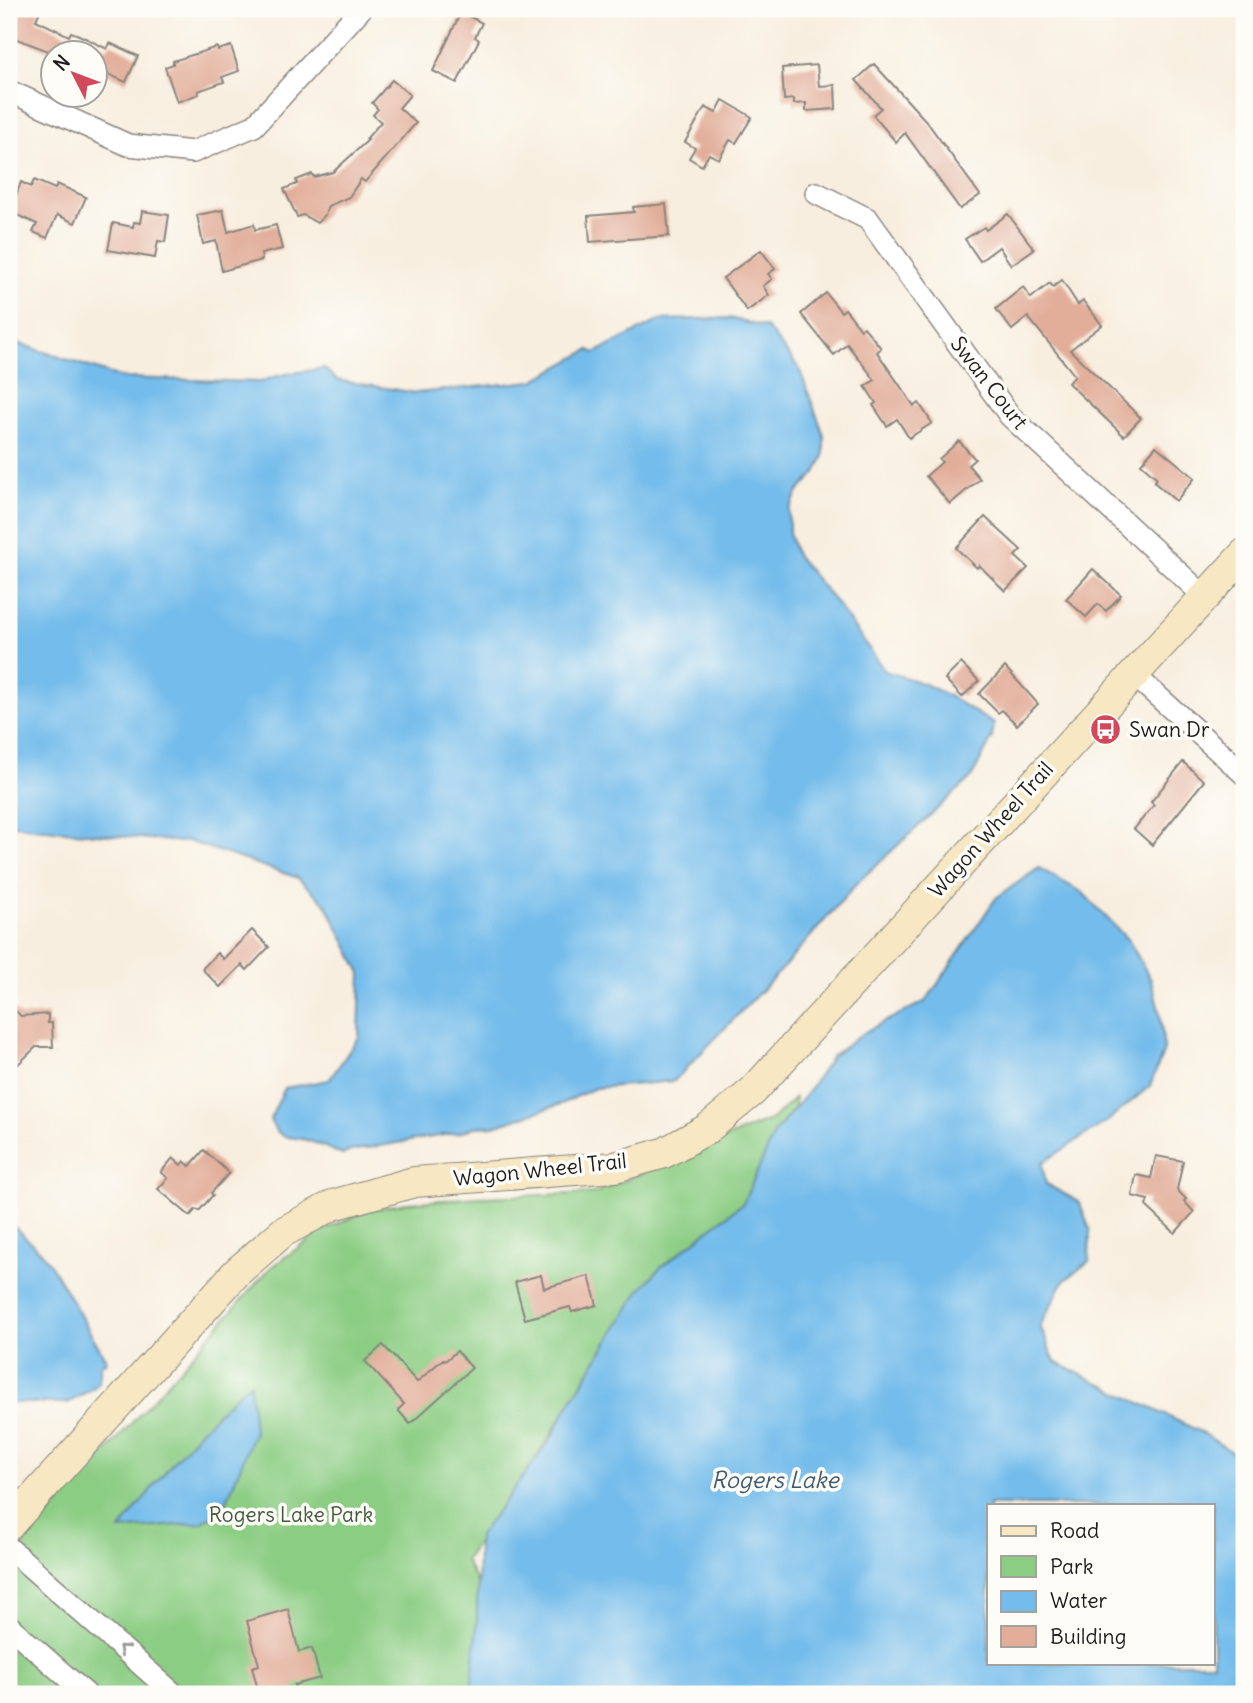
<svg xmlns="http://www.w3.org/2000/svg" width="1253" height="1703" viewBox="0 0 1253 1703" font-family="Delius,sans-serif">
  <rect width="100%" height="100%" fill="#fdfcf7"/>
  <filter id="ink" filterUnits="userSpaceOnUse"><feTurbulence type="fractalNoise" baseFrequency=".0143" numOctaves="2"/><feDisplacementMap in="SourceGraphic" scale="14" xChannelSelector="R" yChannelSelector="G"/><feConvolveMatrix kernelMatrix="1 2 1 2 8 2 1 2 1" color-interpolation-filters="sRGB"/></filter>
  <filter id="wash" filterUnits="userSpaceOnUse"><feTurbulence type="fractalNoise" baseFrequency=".00686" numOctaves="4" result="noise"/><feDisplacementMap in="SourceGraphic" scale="28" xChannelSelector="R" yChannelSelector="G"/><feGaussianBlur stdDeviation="1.57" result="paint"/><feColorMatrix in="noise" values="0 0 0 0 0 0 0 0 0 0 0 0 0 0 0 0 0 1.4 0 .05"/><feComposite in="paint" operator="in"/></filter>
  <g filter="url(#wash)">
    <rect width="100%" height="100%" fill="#f8eedf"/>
    <!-- green -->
    <path fill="#8ccd84" stroke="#547450" stroke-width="2" d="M795,1098L797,1195L616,1328L531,1467L465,1560L515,1658L491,1694H9V1560L271,1267L322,1231L368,1210L406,1203L479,1197L594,1193L772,1119Z"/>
    <!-- water -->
    <g fill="#73bceb" stroke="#486c84" stroke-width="2" fill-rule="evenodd">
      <path d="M730,318L767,328L799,368L824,435V456L816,473L798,492L789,510V532L796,555L834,600L885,671L925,684L949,696L994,724L992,738L972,777L858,882L782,969L674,1081L595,1088L561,1104L494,1126L474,1127L462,1132L350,1151L342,1155C337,1152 312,1141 306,1140C299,1138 290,1138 284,1136C276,1133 273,1126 270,1119L285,1088L329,1080L359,1037L361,973L326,904L298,878L185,840L182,842L33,828L9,824V338L20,344L123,378L261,382C279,373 304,372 324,368L337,380L416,393L533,381L589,350L595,353L660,320Z"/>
      <path d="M1039,868L1083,893L1129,941L1151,980L1160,1014L1164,1050L1150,1086L1109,1120L1042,1163L1046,1184L1079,1202L1090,1230L1089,1261L1063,1282L1040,1326L1055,1362L1203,1433L1244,1460V1694H471L477,1621L478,1537L551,1439L565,1411L639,1291L660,1268L743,1203L775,1132L805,1096L832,1056L868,1030L926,1001L996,898ZM989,1505H1213V1663H989Z"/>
      <path d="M9,1222L41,1252L52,1267L107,1361L101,1364L99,1382L93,1388L68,1403H9Z"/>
      <path d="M250,1383L254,1432L224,1508L201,1523L120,1530C159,1478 201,1424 250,1383Z"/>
    </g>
    <g id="blocks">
      <!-- building -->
      <g fill="#e2ae9a">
        <path d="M9,9H41L36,20L69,36L71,32L79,35L107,49L110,43L138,56L126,82L94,68V52H51L9,36Z"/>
        <path d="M461,12L482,23L475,37L479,40L457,83L433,71Z"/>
        <path d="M231,46L239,71L222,77L224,82L198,91L199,94L177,102L165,67L173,64V61L217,47L218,50Z"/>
        <path d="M874,64L927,122L980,195L960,209L905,133L896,142L873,115L881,108L856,80Z"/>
        <path d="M817,65L819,86L835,85L836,109L806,111V103L794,104V99L784,100L782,68Z"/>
        <path d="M392,80L410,95L399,108L416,123L365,182L361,179L349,197L328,206L325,215L317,223L303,215L297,217L284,189L297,184L296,180L312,174L314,177L333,172L368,140L366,139L381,122L373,115L378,109L372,103Z"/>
        <path d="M723,100L752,117L736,143L730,140L719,159L709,154L702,166L689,158L695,148L685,142L705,107L716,113Z"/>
        <path d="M34,180L55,189L57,184L86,197L75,223L57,215L47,238L33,232L37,224L10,212L21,182L31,187Z"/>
        <path d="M666,204L669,236L590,242L588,216L634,212L633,207Z"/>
        <path d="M223,210L228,232L254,224L255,230L276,225L282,249L261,254L262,260L222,271L216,241L203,244L197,215Z"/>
        <path d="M142,211L169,215L165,242L158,241L155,258L108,250L113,223L133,227L134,222L140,223Z"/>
        <path d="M1008,214L1034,249L1011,265L999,247L980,261L965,239L984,227L986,230Z"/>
        <path d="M761,250L775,269L768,274L772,279L763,286L769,295L747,311L723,278Z"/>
        <path d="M1062,280L1078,305L1083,301L1102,325L1070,350L1141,418L1124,436L1068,383L1075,376L1028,317L1012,330L996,309L1023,287L1031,298L1050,283L1053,287Z"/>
        <path d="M826,293L841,312L845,309L861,329L864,327L881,348L877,352L914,406L919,403L932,423L909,438L897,419L887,426L873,405L876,403L865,386L875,380L847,344L834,355L801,314Z"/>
        <path d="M959,441L975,459L968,465L980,479L950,504L926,476L942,462L939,459Z"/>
        <path d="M1156,446L1195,478L1176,501L1154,482L1157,478L1141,464Z"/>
        <path d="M985,517L1021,550L1015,556L1028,568L1005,591L979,565L977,568L956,548Z"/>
        <path d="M1093,569L1121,595L1106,611L1098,604L1086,617L1066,599Z"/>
        <path d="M961,663L979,681L962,697L945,679Z"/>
        <path d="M1005,667L1038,704L1017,725L1002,710L998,713L979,694Z"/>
        <path d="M1183,762L1204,781L1152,845L1134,829L1154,805L1151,802Z"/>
        <path d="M252,930L269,947L247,970L242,965L220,987L202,969L217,953L223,959Z"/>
        <path d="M9,1005L21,1016L48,1014V1023H52L53,1047H36L9,1073Z"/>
        <path d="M204,1150L229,1173L211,1193L213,1195L199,1211L196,1209L190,1216L158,1189L168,1178L161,1172L173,1158L181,1165L184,1161L190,1166Z"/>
        <path d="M1156,1156L1183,1161L1177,1190L1186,1199L1184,1201L1194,1212L1175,1233L1146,1206L1148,1200L1132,1196L1136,1175L1151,1178Z"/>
        <path d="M541,1275L544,1288L589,1276L597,1305L572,1312L570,1307L525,1319L515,1282Z"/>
        <path d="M383,1345L417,1382L443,1359L445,1361L457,1351L472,1368L410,1424L398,1410L404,1404L365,1361Z"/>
        <path d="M288,1609L299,1652L312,1648L320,1678L294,1685L297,1694H259L252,1667L259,1665L247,1621Z"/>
      </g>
    </g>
  </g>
  <g filter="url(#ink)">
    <use href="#blocks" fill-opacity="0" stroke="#8a857e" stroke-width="2"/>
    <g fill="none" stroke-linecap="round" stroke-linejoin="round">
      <defs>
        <g id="street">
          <path d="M9,91L128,145L193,152L254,126L361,9"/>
          <path d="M816,193L868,219L1010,416L1205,597"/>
          <path d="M1133,674L1244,774"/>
          <path d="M9,1548L174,1694"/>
          <path d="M9,1626L86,1694"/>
        </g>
        <path id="secondary" d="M9,1525L237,1272L283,1232L333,1205L414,1182L615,1167L664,1153L707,1129L753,1091L1244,554"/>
      </defs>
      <!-- street casing -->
      <use href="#street" stroke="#8a857e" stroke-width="24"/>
      <!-- secondary casing -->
      <use href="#secondary" stroke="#8a857e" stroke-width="32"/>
      <!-- street -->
      <use href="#street" stroke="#fff" stroke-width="21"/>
      <!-- secondary -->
      <use href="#secondary" stroke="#f7e8c3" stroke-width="30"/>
    </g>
    <!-- one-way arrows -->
    <defs><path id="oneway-chevron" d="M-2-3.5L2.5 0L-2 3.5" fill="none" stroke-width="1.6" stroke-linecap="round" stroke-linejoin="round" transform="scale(1.75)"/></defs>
    <use stroke="#999" href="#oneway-chevron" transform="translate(123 1649) rotate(-138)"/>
  </g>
  <!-- icons -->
  <defs>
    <symbol id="bus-disc" viewBox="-11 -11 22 22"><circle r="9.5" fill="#d1495b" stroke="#fdfcf7"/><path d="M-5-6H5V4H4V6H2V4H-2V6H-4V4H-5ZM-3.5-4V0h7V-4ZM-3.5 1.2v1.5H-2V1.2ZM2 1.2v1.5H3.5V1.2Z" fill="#fff"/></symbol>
  </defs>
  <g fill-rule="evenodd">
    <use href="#bus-disc" x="1088" y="712" width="35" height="35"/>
  </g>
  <g text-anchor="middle" stroke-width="7" stroke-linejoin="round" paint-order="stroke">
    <!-- street labels -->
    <g font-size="21" fill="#1c1c1c" stroke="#fdfcf7">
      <text transform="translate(989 383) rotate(52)" y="7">Swan Court</text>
      <text transform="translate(991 830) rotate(-48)" y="7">Wagon Wheel Trail</text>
      <text transform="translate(540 1170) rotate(-6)" y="7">Wagon Wheel Trail</text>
    </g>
    <!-- poi labels -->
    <g font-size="21" fill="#1c1c1c" stroke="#fdfcf7" text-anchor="start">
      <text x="1129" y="737">Swan Dr</text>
    </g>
    <!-- park labels -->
    <g font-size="21" fill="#435a40" stroke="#fdfcf7">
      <text x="291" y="1522">Rogers Lake Park</text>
    </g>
    <!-- water labels -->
    <g font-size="23" font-style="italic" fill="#3f5c6f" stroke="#fdfcf7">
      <text x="775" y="1488">Rogers Lake</text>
    </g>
  </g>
  <!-- margin -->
  <rect width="1253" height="1703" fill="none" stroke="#fdfcf7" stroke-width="35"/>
  <!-- legend -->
  <rect x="987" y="1504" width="228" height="161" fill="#fdfcf7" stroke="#a3a29f" stroke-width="2"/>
  <rect x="1001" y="1526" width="35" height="10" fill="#f7e8c3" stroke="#a3a29f" stroke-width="2"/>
  <text x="1050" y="1538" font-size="21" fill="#1c1c1c">Road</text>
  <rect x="1001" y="1556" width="35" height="21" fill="#8ccd84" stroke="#a3a29f" stroke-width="2"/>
  <text x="1050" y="1574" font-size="21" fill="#1c1c1c">Park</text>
  <rect x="1001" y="1591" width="35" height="21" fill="#73bceb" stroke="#a3a29f" stroke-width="2"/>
  <text x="1050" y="1608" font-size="21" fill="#1c1c1c">Water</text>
  <rect x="1001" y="1626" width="35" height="21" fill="#e2ae9a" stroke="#a3a29f" stroke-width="2"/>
  <text x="1050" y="1644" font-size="21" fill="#1c1c1c">Building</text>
  <!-- north arrow -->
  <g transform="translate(74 74) rotate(312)"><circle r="33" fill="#fdfcf7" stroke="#a3a29f" stroke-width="2"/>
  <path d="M0-5L12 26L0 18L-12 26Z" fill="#d1495b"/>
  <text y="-10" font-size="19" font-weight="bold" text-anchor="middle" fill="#1c1c1c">N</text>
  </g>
</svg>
